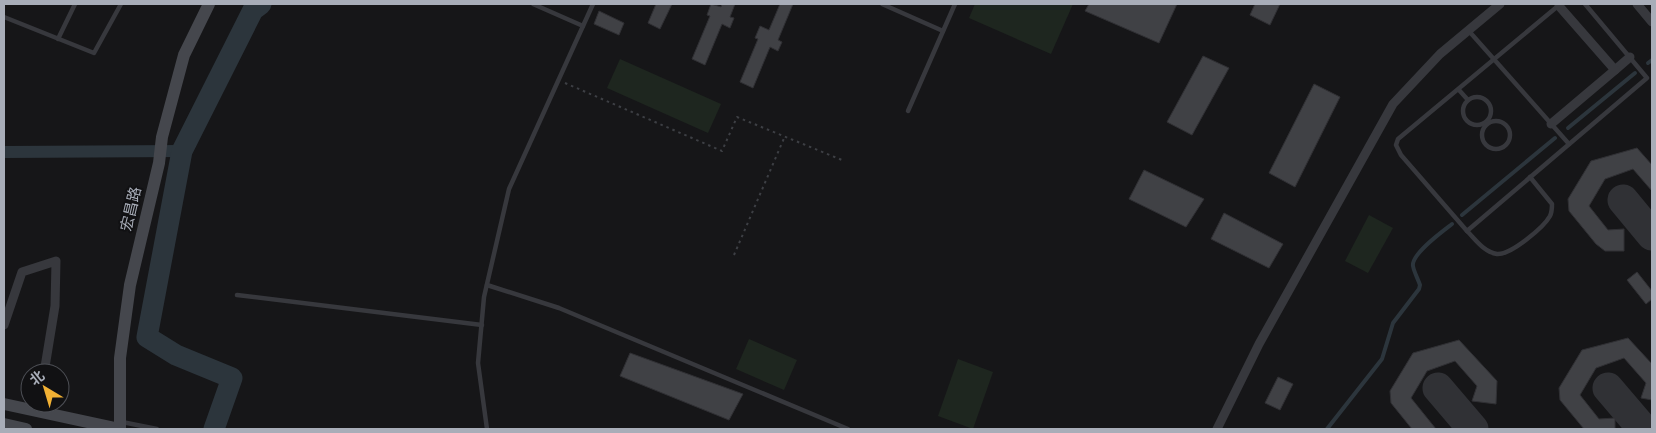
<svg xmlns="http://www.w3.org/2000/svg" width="1656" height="433" viewBox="0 0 1656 433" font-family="'Archivo Narrow','Noto Sans SC',sans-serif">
  <rect width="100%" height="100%" fill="#161618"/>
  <!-- green -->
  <g fill="#1e261f">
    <path d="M975,4H1073L1051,54L969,18Z"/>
    <path d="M620,59L721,104L708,133L607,88Z"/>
    <path d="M1369,215L1393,228L1368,273L1345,261Z"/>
    <path d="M749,339L797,360L784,390L736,369Z"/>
    <path d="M958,359L993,372L973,429L938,416Z"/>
  </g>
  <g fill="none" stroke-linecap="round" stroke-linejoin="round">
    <!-- stream -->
    <g stroke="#2c353c" stroke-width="4">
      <path d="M1648,63L1652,60"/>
      <path d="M1568,128L1635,73"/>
      <path d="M1462,215L1555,138"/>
      <path d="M1327,429L1382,359L1393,323L1419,289L1420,285C1418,279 1414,272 1413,266C1411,254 1443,231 1452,224"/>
    </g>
    <!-- canal -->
    <path stroke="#2c353c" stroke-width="12" d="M4,152L182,151"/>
    <!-- river -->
    <path stroke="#2c353c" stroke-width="21" d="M214,429L232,378L176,355L147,337L182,151L253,10L261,4"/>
    <!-- taxiway -->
    <g stroke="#303135" stroke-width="31">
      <path d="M1623,200L1652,235"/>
      <path d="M1438,388L1473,429"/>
      <path d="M1608,388L1643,429"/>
    </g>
  </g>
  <!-- building -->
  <g fill="#404145" stroke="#303034">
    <path d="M656,4H672L660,29L648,23Z"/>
    <path d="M711,4L721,7L722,4H735L730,17L734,18L730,28L722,24L705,65L692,59L710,16L707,15Z"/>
    <path d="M780,4H793L778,40L782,42L778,51L770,47L753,88L740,82L758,39L755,38L760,26L769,30Z"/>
    <path d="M1089,4H1177L1159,43L1085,11Z"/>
    <path d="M1255,4H1280L1270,25L1250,15Z"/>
    <path d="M599,11L624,23L619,35L594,24Z"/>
    <path d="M1203,56L1229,68L1192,135L1167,122Z"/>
    <path d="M1314,84L1340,97L1295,187L1269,173Z"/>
    <path d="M1637,148L1652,165V191L1633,169L1605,179L1589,206L1608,230L1624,229V251H1605L1596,244L1569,211L1568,199L1591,161Z"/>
    <path d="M1144,170L1204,199L1186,227L1129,199Z"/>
    <path d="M1224,213L1283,244L1269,268L1211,239Z"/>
    <path d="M1637,272L1652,291V299L1646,304L1627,280Z"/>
    <path d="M1628,338L1652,364V400L1641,398L1646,383L1624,358L1596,368L1580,395L1599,419L1615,418V429H1584L1560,400L1559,388L1582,350Z"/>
    <path d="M1459,340L1497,381L1496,404L1472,401L1477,386L1455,361L1427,371L1411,398L1436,429H1412L1391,403L1390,391L1413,353Z"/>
    <path d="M630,353L743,394L729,420L620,376Z"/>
    <path d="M1278,377L1293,384L1280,410L1265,403Z"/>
  </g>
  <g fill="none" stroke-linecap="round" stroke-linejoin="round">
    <!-- path -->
    <g stroke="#3d3f44" stroke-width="2" stroke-dasharray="2.5 4" stroke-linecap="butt">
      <path d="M565,83L722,151L737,117L842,160"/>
      <path d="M734,255L785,136"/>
    </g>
    <!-- lane -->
    <g stroke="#37383d" stroke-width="4.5">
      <path d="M533,4L583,26"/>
      <path d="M882,4L943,31"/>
      <path d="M1558,6L1398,139L1396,145L1401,155L1467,231L1647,78L1585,4"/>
      <path d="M4,17L94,53L121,4"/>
      <path d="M1468,30L1569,144"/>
      <path d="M58,39L75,4"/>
      <path d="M1459,90L1468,100"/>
      <circle cx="1477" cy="111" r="14"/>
      <path d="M908,111L955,4"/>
      <circle cx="1496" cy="135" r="14"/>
      <path d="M1467,231C1476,240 1484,252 1497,254C1511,255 1544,227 1550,216C1552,212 1552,208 1552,204L1530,177"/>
      <path d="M487,285L559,308L848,429"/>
      <path d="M237,295L482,325"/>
      <path d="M122,422L157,429"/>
      <path d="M487,429L478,363L484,297L509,189L593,4"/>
    </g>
    <!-- street -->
    <g stroke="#37383d" stroke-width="9">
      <path d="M1637,4L1652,22"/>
      <path d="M1615,70L1630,57"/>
      <path d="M1551,124L1615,70L1559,6"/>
      <path d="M4,325L22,272L56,261L55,306L44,373"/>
      <path d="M1217,429L1259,344L1393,104L1440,54L1500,4"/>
    </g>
    <!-- secondary -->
    <g stroke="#45474d" stroke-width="12">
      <path d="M4,404L120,429"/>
      <path d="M4,424L26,429"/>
      <path d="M120,429V358L130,285L159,163L162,137L184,55L209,4"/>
    </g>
  </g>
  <g text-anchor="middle" stroke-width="4" stroke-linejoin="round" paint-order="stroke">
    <!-- street labels -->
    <g font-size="15" fill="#a8adb8" stroke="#111113">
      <text transform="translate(131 209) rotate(-77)" y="5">宏昌路</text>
    </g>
  </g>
  <!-- border -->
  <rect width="1656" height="433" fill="none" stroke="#a8adb8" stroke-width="10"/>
  <!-- north arrow -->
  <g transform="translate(45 388) rotate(322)"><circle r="24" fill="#111113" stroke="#4d4f55"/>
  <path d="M0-4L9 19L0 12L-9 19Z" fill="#f2b134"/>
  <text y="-8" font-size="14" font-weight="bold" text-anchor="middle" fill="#a8adb8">北</text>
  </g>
</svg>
